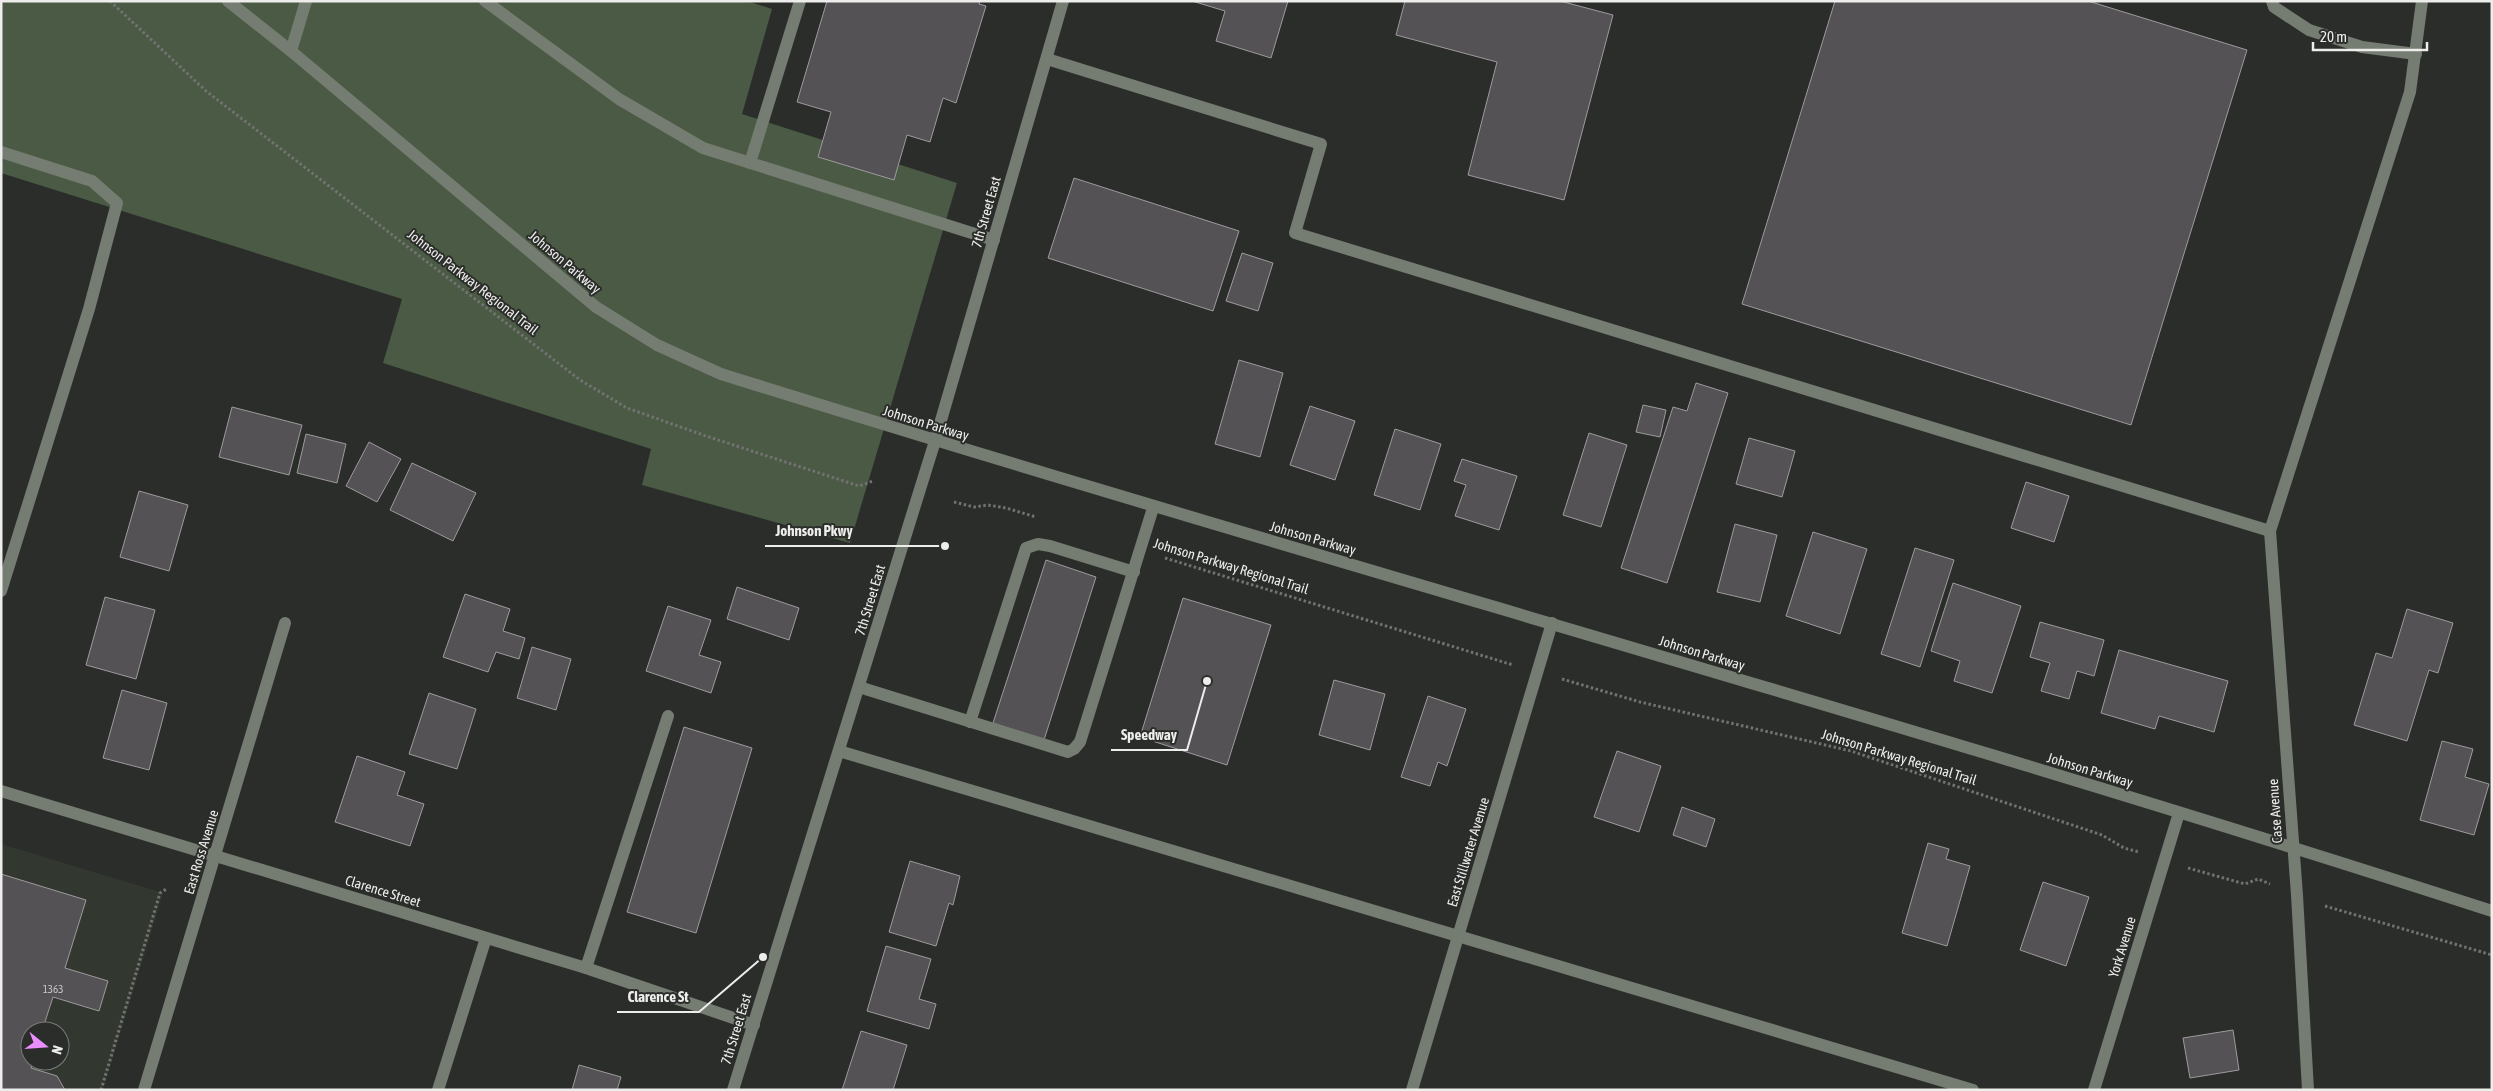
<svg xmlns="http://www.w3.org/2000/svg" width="2493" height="1091" viewBox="0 0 2493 1091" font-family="'Asap Condensed',sans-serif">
  <rect width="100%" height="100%" fill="#2b2d2a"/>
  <!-- built -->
  <path fill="#32382f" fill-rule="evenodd" d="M1,844L163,893L103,1090H1ZM30,1031H60V1061H30Z"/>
  <!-- green -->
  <path fill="#4b5a44" d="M1,1H747L772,9L742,114L957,183L850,543L642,485L651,449L383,363L402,299L1,173Z"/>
  <!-- building -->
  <g fill="#555255" stroke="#9e9a9e">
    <path d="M827,1H980L979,4L986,6L956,103L943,98L930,142L907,135L894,180L818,157L831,112L797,102Z"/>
    <path d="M1192,1H1288L1271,58L1216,41L1225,11Z"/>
    <path d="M1405,1H1560L1613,15L1564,200L1468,175L1497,62L1396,35Z"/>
    <path d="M1835,1H2088L2247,50L2131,425L1742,304Z"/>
    <path d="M1074,178L1239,231L1213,311L1048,258Z"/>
    <path d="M1242,253L1273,263L1258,311L1226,301Z"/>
    <path d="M1239,360L1283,373L1260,457L1215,444Z"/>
    <path d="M1696,383L1728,393L1667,583L1621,568L1673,407L1687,411Z"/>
    <path d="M1643,405L1666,410L1660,437L1636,432Z"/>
    <path d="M1310,406L1355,421L1335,480L1290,465Z"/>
    <path d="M232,407L302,425L289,475L219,457Z"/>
    <path d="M1395,429L1441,444L1420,510L1374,495Z"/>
    <path d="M1589,433L1627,445L1601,527L1563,515Z"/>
    <path d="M306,434L346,444L337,483L297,473Z"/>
    <path d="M1749,438L1795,451L1782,497L1736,484Z"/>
    <path d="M369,442L401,459L377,502L346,486Z"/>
    <path d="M1462,459L1517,476L1499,530L1455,516L1466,485L1454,481Z"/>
    <path d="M412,463L476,493L453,541L390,510Z"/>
    <path d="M2026,482L2069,496L2054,542L2011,528Z"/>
    <path d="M139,491L188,505L169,571L120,557Z"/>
    <path d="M1735,524L1777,535L1760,602L1717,592Z"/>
    <path d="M1813,532L1867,549L1840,634L1786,616Z"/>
    <path d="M1915,548L1954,560L1920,667L1881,654Z"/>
    <path d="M1046,560L1096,577L1044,740L993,723Z"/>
    <path d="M1953,583L2021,606L1992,693L1954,681L1960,661L1931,651Z"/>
    <path d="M737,587L799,608L789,640L727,619Z"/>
    <path d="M465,594L510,609L503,631L525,638L519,659L496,652L488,672L443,657Z"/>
    <path d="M105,597L155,610L136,679L86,665Z"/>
    <path d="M1183,598L1271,625L1227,765L1140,737Z"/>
    <path d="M668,606L711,620L699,655L721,662L711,693L646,671Z"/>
    <path d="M2407,609L2453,623L2438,673L2429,670L2407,741L2354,725L2376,653L2392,658Z"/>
    <path d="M2040,622L2104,640L2094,676L2077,671L2069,699L2041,691L2050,663L2030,657Z"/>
    <path d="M532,647L571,659L556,710L517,698Z"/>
    <path d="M2119,650L2228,681L2214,732L2159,716L2155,729L2101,713Z"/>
    <path d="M1334,680L1385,694L1370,750L1319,735Z"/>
    <path d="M122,690L167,703L149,770L103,758Z"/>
    <path d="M429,693L476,709L457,769L409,754Z"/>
    <path d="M1428,696L1466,709L1447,766L1438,762L1430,786L1401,777Z"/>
    <path d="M684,727L752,748L696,933L627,912Z"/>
    <path d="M2442,741L2473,749L2465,777L2489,784L2474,835L2420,820Z"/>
    <path d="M1617,751L1661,766L1639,832L1594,817Z"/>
    <path d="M357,756L405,772L397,795L424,804L410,846L335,822Z"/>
    <path d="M1682,807L1715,819L1706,847L1673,835Z"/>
    <path d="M1928,843L1949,849L1946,859L1970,866L1947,946L1902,933Z"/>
    <path d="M910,861L960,876L953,905L949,903L936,946L889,932Z"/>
    <path d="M1,874L86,900L65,968L108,981L99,1011L53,997L42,1031H30V1061H33L31,1068L57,1076L65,1090H1Z"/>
    <path d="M2043,882L2089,897L2066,966L2020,950Z"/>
    <path d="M886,946L931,959L919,999L936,1004L929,1029L867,1011Z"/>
    <path d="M2233,1030L2239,1070L2190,1078L2183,1038Z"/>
    <path d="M861,1031L907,1045L893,1090H842Z"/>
    <path d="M579,1065L621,1077L617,1090H572Z"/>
  </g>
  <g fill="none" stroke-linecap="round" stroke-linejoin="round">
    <!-- path -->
    <g stroke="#727371" stroke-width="3" stroke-dasharray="2.5 2.5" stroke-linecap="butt">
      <path d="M110,1L206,91L580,380L627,408L706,436L859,486L873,481"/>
      <path d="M954,502L974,507L988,505L1006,508L1036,517"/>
      <path d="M1165,558L1513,665"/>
      <path d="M1562,679L1640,702L1851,751L2102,835L2124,848L2139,852"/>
      <path d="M2188,868L2245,884L2258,879L2270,884"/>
      <path d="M2325,906L2492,955"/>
      <path d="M101,1090L160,893L168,888"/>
    </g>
    <!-- minor -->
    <g stroke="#757c71" stroke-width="12">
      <path d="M228,1L291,51L596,307L657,345L721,374C1310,558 1905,721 2492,911"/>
      <path d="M485,1L619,99L703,148L994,240"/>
      <path d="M2272,1L2274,7L2309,30L2362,47L2416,54"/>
      <path d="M291,51L306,1"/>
      <path d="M1047,59L1321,144L1295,233L2270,531"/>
      <path d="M1,152L92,181L117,203L89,309L1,591"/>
      <path d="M750,163L800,1"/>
      <path d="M859,687L1068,752L1074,749L1080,742L1153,508"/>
      <path d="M970,722L1026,548L1038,544L1050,546L1134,572"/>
      <path d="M839,751L1973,1090"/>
      <path d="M1,791L586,968L754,1025"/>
      <path d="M586,968L668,716"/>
      <path d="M144,1090L285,623"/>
      <path d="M438,1090L486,938"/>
      <path d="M733,1090L935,441L1063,1"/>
      <path d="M1412,1090L1552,623"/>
      <path d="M2094,1090L2179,813"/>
      <path d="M2308,1090L2297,895L2270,531L2410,92L2422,1"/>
    </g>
  </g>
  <g text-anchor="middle" stroke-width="4" stroke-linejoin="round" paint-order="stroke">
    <!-- number labels -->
    <g font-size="11" fill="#c7c7c6">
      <text x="53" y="993">1363</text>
    </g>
    <!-- street labels -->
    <g font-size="14" fill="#edeeec" stroke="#2b2d2a">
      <text transform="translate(986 212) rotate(-74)" y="5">7th Street East</text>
      <text transform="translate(565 262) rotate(40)" y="5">Johnson Parkway</text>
      <text transform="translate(473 282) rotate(38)" y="5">Johnson Parkway Regional Trail</text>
      <text transform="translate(926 423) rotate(17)" y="5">Johnson Parkway</text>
      <text transform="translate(1313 538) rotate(16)" y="5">Johnson Parkway</text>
      <text transform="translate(1231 566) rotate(17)" y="5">Johnson Parkway Regional Trail</text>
      <text transform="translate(870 600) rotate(-73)" y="5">7th Street East</text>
      <text transform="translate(1702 653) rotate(17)" y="5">Johnson Parkway</text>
      <text transform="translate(1899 757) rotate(17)" y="5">Johnson Parkway Regional Trail</text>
      <text transform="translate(2090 770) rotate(17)" y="5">Johnson Parkway</text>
      <text transform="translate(2275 811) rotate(-94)" y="5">Case Avenue</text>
      <text transform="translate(201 852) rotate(-73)" y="5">East Ross Avenue</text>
      <text transform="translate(1468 852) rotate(-73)" y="5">East Stillwater Avenue</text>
      <text transform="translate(383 891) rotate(17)" y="5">Clarence Street</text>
      <text transform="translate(2122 947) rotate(-73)" y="5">York Avenue</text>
      <text transform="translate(736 1029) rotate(-73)" y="5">7th Street East</text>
    </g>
  </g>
  <!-- callouts -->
  <path fill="none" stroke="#edeeec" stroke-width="2" d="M945 546L863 546H765M1207 681L1187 750H1111M763 957L699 1012H617"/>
  <g fill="#edeeec" stroke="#2b2d2a" stroke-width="2">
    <circle cx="945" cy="546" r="5"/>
    <circle cx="1207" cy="681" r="5"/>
    <circle cx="763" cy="957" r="5"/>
  </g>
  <g font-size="15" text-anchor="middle" font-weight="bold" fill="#edeeec" stroke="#2b2d2a" stroke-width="4" stroke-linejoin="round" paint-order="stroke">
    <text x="814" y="536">Johnson Pkwy</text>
    <text x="1149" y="740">Speedway</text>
    <text x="658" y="1002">Clarence St</text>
  </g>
  <!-- border -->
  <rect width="2493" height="1091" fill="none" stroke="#edeeec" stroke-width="5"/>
  <!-- north arrow -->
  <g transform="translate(45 1046) rotate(107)"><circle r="24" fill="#2b2d2a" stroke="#797a78"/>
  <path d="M0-4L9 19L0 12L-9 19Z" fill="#ea8dfd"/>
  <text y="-8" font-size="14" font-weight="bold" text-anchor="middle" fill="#edeeec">N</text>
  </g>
  <!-- scale -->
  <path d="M2313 42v8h114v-8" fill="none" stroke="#edeeec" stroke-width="2.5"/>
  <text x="2320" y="42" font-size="15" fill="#edeeec" stroke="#2b2d2a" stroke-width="4" paint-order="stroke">20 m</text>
</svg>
